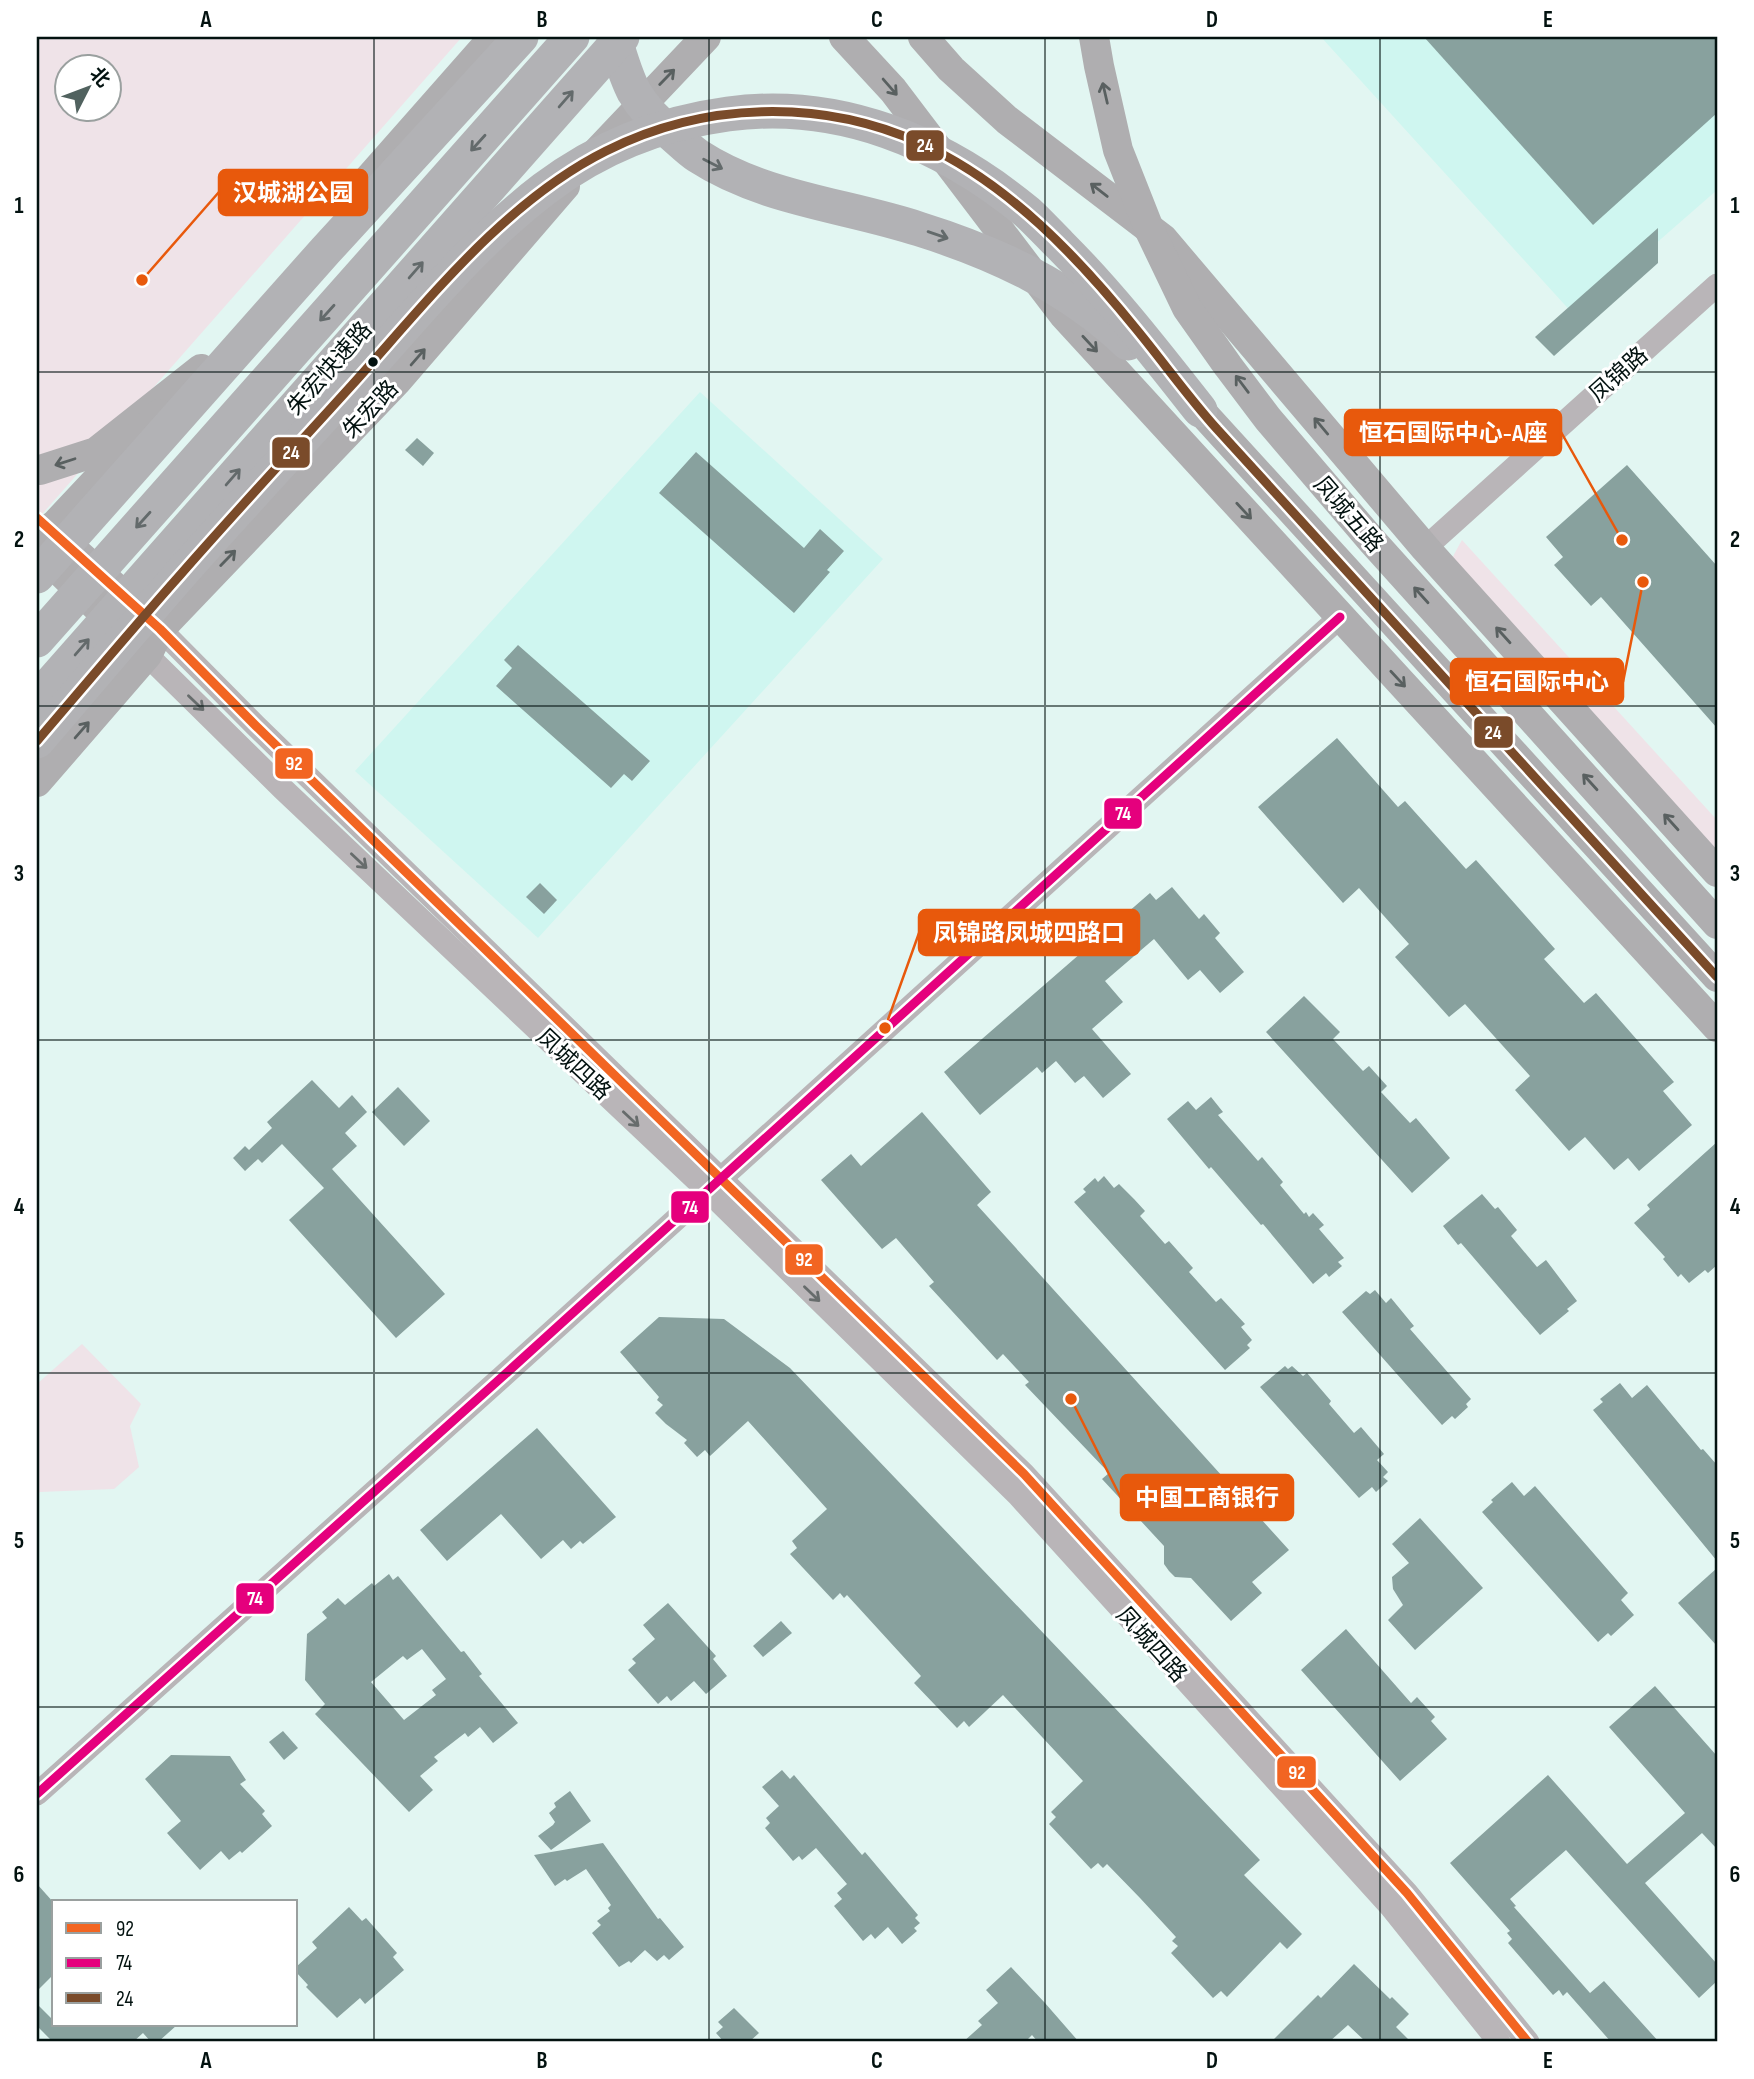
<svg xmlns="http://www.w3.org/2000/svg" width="1754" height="2079" viewBox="0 0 1754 2079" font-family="'Sofia Sans Condensed','Noto Sans SC',sans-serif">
  <rect width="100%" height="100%" fill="#e2f6f2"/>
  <!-- built -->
  <g fill="#cff6f0">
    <path d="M1321,37H1717V190L1574,315Z"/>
    <path d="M700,392L883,559L538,938L355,771Z"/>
  </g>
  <!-- green -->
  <g fill="#efe3e8" fill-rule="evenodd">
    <path d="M37,37H462L37,520ZM66,66H108V108H66Z"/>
    <path d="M1462,540L1717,820V889L1453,595C1444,571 1450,561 1462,540Z"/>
    <path d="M82,1344L141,1404L130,1426L139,1467L114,1489L40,1492L37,1495V1384Z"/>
  </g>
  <!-- building -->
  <g fill="#88a19e" fill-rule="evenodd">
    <path d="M1424,37H1717V113L1593,225Z"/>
    <path d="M1658,228V263L1554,356L1535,337Z"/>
    <path d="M417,438L434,453L423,466L405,450Z"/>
    <path d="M696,452L804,548L820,529L844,551L827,570L830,572L794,613L659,493Z"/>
    <path d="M1627,465L1717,566V728L1601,597L1591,606L1554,565L1563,557L1546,537Z"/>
    <path d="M518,645L650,761L632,781L624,774L611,788L496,686L512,668L504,660Z"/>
    <path d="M1337,738L1398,807L1405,801L1466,869L1476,860L1555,949L1544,959L1584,1003L1596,993L1674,1082L1663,1091L1692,1125L1639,1171L1628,1158L1614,1170L1585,1137L1569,1151L1515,1090L1530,1076L1465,1004L1449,1017L1395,957L1409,944L1359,888L1343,903L1258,807Z"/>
    <path d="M540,883L557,900L544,914L526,897Z"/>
    <path d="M1172,887L1199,919L1204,914L1220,933L1215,938L1244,972L1220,993L1200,970L1188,980L1154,939L1105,981L1123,1002L1092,1029L1131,1074L1103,1098L1084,1076L1075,1083L1056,1061L1042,1073L1037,1067L980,1115L944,1072L1150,893L1156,900Z"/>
    <path d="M1304,996L1340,1032L1333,1039L1363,1071L1369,1066L1387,1086L1381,1092L1410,1123L1416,1118L1450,1158L1412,1193L1266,1032Z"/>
    <path d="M312,1080L339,1108L352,1095L367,1112L345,1133L357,1146L332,1169L445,1294L396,1338L289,1220L324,1188L282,1144L262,1163L258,1159L245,1171L233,1158L245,1146L249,1150L272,1128L267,1122Z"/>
    <path d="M398,1087L430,1121L404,1146L372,1112Z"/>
    <path d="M1211,1097L1223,1112L1218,1115L1258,1161L1262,1157L1283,1182L1280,1185L1304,1214L1306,1212L1309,1217L1313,1213L1324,1225L1319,1229L1344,1258L1338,1262L1342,1266L1329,1277L1326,1273L1313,1284L1263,1224L1261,1225L1211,1167L1209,1169L1167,1119L1188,1101L1196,1110Z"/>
    <path d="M922,1112L991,1192L977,1205L1289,1550L1252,1582L1262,1593L1231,1621L1191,1578L1175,1577L1169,1571L1164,1564V1546L1102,1479L1109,1473L1025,1385L1029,1382L1003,1354L997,1360L929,1286L934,1282L896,1238L882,1249L821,1180L851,1154L861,1166Z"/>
    <path d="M1717,1142V1265L1708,1273L1705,1270L1689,1283L1681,1274L1678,1277L1663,1259L1665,1257L1634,1223L1650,1209L1647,1205Z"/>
    <path d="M1104,1176L1114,1188L1119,1184L1134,1199L1145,1211L1140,1216L1165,1244L1169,1241L1193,1268L1189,1272L1216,1302L1221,1298L1245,1324L1241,1327L1252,1340L1247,1345L1250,1348L1225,1370L1074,1202L1086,1192L1083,1189L1095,1178L1098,1182Z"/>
    <path d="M1482,1194L1495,1209L1498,1207L1517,1230L1511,1236L1537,1267L1546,1260L1577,1301L1567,1309L1569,1311L1540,1335L1461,1243L1458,1245L1443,1226Z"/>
    <path d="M1375,1290L1386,1303L1391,1298L1414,1326L1410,1329L1471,1399L1466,1404L1468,1407L1455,1419L1452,1416L1442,1425L1342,1312L1366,1291L1370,1294Z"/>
    <path d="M659,1317L724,1319L790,1368L1260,1860L1244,1875L1302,1934L1287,1949L1280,1942L1227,1997L1221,1991L1213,1998L1171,1953L1178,1946L1172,1941L1176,1937L1140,1898L1107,1864L1103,1868L1098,1863L1091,1869L1049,1824L1056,1817L1051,1812L1083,1781L1003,1695L969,1727L964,1721L957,1728L914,1683L921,1676L847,1595L844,1598L840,1593L833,1600L790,1554L797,1548L792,1541L827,1509L748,1421L710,1456L705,1450L697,1457L684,1443L687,1440L666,1424L655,1413L663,1405L657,1400L659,1397L620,1352Z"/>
    <path d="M1285,1366L1288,1369L1292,1366L1303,1376L1307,1373L1331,1401L1329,1404L1354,1433L1361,1427L1384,1454L1377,1460L1388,1472L1383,1477L1388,1481L1376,1492L1372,1487L1359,1498L1260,1387Z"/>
    <path d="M1620,1383L1632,1398L1647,1385L1701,1450L1703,1449L1717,1465V1561L1593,1410L1603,1402L1600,1399Z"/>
    <path d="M537,1428L616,1517L583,1544L580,1541L571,1549L563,1540L541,1559L501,1514L447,1561L420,1530Z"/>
    <path d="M1512,1482L1524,1496L1535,1486L1628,1593L1621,1600L1634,1615L1611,1636L1608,1633L1598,1642L1482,1512L1493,1502L1491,1500Z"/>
    <path d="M1420,1518L1483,1588L1415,1650L1388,1620L1403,1605L1393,1589L1392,1577L1409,1563L1392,1544Z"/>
    <path d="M1717,1568V1646L1678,1603Z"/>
    <path d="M389,1574L393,1580L398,1576L461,1652L464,1651L482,1674L479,1676L518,1723L493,1743L480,1727L468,1737L465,1733L434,1757L438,1761L420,1776L433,1790L409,1812L315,1714L325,1704L305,1680L307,1634L327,1618L322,1612L338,1598L345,1605L372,1583L374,1586ZM422,1649L446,1679L432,1690L436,1695L404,1720L371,1682L403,1656L407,1660Z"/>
    <path d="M668,1603L716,1656L713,1659L727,1676L706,1694L694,1681L671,1701L667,1696L658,1704L628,1670L636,1663L632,1659L655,1639L643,1625Z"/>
    <path d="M781,1621L792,1633L763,1657L753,1646Z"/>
    <path d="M1346,1629L1411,1703L1417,1697L1435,1717L1431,1721L1447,1739L1400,1781L1301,1670Z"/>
    <path d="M1655,1686L1717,1756V1849L1702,1833L1645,1883L1717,1964V1981L1699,1998L1566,1850L1510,1899L1516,1906L1514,1907L1590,1993L1604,1981L1659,2042H1611L1567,1992L1563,1996L1559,1990L1553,1995L1508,1943L1512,1939L1507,1933L1510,1931L1450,1863L1548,1775L1627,1864L1685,1813L1609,1727Z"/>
    <path d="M283,1731L298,1748L284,1760L269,1742Z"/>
    <path d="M171,1755L230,1756L246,1780L240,1784L265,1811L262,1814L272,1826L242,1853L240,1851L229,1860L221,1851L200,1870L167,1833L181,1821L145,1779Z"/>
    <path d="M782,1770L790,1779L794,1775L862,1855L865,1852L918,1915L915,1918L920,1923L914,1928L917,1931L902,1944L888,1927L875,1939L871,1934L863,1941L834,1906L842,1899L837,1893L847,1884L816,1848L802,1860L799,1856L793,1861L765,1828L770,1823L766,1818L779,1806L762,1787Z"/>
    <path d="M570,1791L591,1821L551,1850L538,1836L553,1825L555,1822L549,1813L556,1807L554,1803Z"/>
    <path d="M603,1843L658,1919L660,1918L684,1947L669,1960L664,1955L657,1961L645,1950L631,1963L629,1961L619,1967L592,1933L601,1925L597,1921L610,1911L608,1908L611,1905L586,1869L567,1881L565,1879L555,1886L534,1855Z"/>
    <path d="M37,1884L54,1903V1974L37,1991Z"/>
    <path d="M349,1907L362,1921L366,1918L397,1953L393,1957L404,1970L365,2004L360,1998L337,2018L306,1987L308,1985L296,1972V1967L317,1948L312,1942Z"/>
    <path d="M1354,1964L1390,1999L1392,1997L1409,2014L1396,2027L1411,2042H1366L1348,2025L1329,2042H1271L1318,1995L1321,1998Z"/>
    <path d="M1011,1967L1045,2003L1079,2042H1038L1032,2035L1025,2042H963L982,2025L978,2021L998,2003L986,1990Z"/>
    <path d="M37,2004L54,2021V2025H177L158,2042H151L143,2033L133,2042H53L37,2026Z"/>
    <path d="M734,2008L759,2033L749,2042H724L716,2033L723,2027L718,2022Z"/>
  </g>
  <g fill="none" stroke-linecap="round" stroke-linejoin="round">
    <!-- minor -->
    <g stroke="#b9b5b8" stroke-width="23">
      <path d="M1425,548L1717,285"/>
      <path d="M160,629L256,726L1024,1474L1407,1893L1528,2042"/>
      <path d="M147,655L283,789L708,1191L1018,1495L1391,1907L1499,2042"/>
      <path d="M37,1794L502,1377L1340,617"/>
    </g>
    <!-- major -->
    <g stroke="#afaeb0" stroke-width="30">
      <path d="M844,37L893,90L1063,314L1717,1027"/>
      <path d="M923,37L951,69L1007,120L1163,239L1425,548L1717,872"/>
      <path d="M597,152L706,37"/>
      <path d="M367,181L494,37"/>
      <path d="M1200,410L1717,977"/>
      <path d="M37,470H40L96,452L201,369"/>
      <path d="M49,528L142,612"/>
      <path d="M37,544L159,414"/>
      <path d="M37,549L125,634"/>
      <path d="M37,782L147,655L160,629L396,382L565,186"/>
    </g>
    <!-- major-bridge -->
    <path stroke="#afaeb0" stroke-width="30" d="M1094,37L1099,66L1118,150L1150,231L1187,308L1228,366L1268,419L1373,542L1717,924"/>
    <!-- highway-bridge -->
    <g stroke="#b2b2b5" stroke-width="35">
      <path d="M614,37C620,55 625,75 634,92C644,109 658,123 673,135C681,142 689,150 698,156C764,199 846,205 919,229C996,253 1069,287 1128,343"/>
      <path d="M37,576L326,250L521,37"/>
      <path d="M37,640L572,37"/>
      <path d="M37,699L622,37"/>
      <path d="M37,741C86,684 134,627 183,571C240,507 297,445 355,382C415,316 472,244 544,189C598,148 661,123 728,114C839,99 942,142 1027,212C1038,222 1049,234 1060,245C1111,296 1155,353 1200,410"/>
    </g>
    <defs>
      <path id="bus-1" d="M37,518L160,629L256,726L1024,1474L1407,1893L1528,2042"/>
      <path id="bus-2" d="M37,1794L502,1377L1340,617"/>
      <path id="bus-3" d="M37,741C85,685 132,629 181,574C237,510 295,448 352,385C427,302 504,202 606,151C703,102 820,98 920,143C1008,183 1077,256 1137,330C1164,363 1189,398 1217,429C1384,612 1551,795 1717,977"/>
    </defs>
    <!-- bus-1 casing -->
    <use href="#bus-1" stroke="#fff" stroke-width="14"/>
    <!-- bus-2 casing -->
    <use href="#bus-2" stroke="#fff" stroke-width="14"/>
    <!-- bus-3 casing -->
    <use href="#bus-3" stroke="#fff" stroke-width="14"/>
    <!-- bus-1 -->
    <use href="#bus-1" stroke="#f26522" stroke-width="9"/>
    <!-- bus-2 -->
    <use href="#bus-2" stroke="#e5007d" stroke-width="9"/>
    <!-- bus-3 -->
    <use href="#bus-3" stroke="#7a4b2a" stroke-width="9"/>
  </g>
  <!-- one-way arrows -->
  <defs><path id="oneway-shaft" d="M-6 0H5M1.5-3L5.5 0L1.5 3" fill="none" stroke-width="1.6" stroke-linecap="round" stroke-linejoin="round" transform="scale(1.75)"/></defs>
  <g stroke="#596060">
    <use href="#oneway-shaft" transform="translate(667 77) rotate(-46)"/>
    <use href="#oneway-shaft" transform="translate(890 87) rotate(49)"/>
    <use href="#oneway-shaft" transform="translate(1105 93) rotate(-103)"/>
    <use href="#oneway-shaft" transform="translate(1099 190) rotate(-142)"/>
    <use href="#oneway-shaft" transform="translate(1090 344) rotate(47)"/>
    <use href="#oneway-shaft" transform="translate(418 357) rotate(-49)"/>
    <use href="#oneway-shaft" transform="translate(1242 384) rotate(-127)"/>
    <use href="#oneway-shaft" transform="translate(1321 426) rotate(-130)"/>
    <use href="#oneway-shaft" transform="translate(65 462) rotate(162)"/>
    <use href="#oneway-shaft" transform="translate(1244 511) rotate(47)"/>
    <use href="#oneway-shaft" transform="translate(228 558) rotate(-46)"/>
    <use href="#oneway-shaft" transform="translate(1421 595) rotate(-132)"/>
    <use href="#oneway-shaft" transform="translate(1503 635) rotate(-132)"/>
    <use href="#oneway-shaft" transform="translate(1398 679) rotate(47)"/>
    <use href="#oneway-shaft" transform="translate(82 730) rotate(-49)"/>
    <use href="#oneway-shaft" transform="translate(1590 782) rotate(-132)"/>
    <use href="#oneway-shaft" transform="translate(1671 822) rotate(-132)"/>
  </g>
  <g stroke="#636a6b">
    <use href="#oneway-shaft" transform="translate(566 99) rotate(-49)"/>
    <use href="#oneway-shaft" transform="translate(478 143) rotate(132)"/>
    <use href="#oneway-shaft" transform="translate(713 164) rotate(27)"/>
    <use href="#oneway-shaft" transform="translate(938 235) rotate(19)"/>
    <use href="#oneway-shaft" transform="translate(416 270) rotate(-49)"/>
    <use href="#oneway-shaft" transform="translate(327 313) rotate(132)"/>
    <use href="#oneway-shaft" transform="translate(233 477) rotate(-49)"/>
    <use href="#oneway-shaft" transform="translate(143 520) rotate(132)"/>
    <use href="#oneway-shaft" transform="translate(82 647) rotate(-49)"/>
  </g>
  <g stroke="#676c6c">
    <use href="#oneway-shaft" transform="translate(196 703) rotate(44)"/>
    <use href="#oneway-shaft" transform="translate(359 861) rotate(43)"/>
    <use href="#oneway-shaft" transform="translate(631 1119) rotate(43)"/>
    <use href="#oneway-shaft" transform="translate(812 1294) rotate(44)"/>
  </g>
  <!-- grid -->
  <path fill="none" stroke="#031210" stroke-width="2" stroke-opacity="0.55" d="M374,37V2042M709,37V2042M1045,37V2042M1380,37V2042M37,372H1717M37,706H1717M37,1040H1717M37,1373H1717M37,1707H1717"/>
  <!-- markers -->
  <circle fill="#031210" stroke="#fff" stroke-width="2.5" cx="373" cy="362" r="6"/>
  <g text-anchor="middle" stroke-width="6" stroke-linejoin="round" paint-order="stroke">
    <!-- street labels -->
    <g font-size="23" fill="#031210" stroke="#fff">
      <text transform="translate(329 368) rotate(-49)" y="8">朱宏快速路</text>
      <text transform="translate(1618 374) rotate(-42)" y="8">凤锦路</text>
      <text transform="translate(370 409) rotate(-47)" y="8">朱宏路</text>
      <text transform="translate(1349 514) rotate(49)" y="8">凤城五路</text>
      <text transform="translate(574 1064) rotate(43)" y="8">凤城四路</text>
      <text transform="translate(1152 1644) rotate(48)" y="8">凤城四路</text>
    </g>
  </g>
  <!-- callouts -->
  <path fill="none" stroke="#e8590c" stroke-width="2.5" d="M142 280L219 192M1622 540L1561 432M1643 582L1623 682M885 1028L919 933M1071 1399L1121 1498"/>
  <g fill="#e8590c" stroke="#fff" stroke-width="2.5">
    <circle cx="142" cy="280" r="7"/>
    <circle cx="1622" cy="540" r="7"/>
    <circle cx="1643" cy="582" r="7"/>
    <circle cx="885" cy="1028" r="7"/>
    <circle cx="1071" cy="1399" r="7"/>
  </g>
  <g fill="#e8590c" stroke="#e8590c" stroke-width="2.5">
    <rect x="219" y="170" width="148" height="45" rx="7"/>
    <rect x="1345" y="410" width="216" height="45" rx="7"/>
    <rect x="1451" y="659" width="172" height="45" rx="7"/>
    <rect x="919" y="910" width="220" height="45" rx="7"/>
    <rect x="1121" y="1475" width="172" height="45" rx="7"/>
  </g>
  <g font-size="24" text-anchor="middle" font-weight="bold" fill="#fff">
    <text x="293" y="201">汉城湖公园</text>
    <text x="1453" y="441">恒石国际中心-A座</text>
    <text x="1537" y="690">恒石国际中心</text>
    <text x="1029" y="941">凤锦路凤城四路口</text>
    <text x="1207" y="1506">中国工商银行</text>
  </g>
  <g stroke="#fff" stroke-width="2.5">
    <rect x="905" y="129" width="40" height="33" rx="7" fill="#7a4b2a"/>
    <rect x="271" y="436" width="40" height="33" rx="7" fill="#7a4b2a"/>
    <rect x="1473" y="715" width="41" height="34" rx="7" fill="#7a4b2a"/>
    <rect x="274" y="747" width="40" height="33" rx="7" fill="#f26522"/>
    <rect x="1103" y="797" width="40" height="33" rx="7" fill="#e5007d"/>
    <rect x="670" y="1190" width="40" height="34" rx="7" fill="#e5007d"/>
    <rect x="784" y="1243" width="40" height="33" rx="7" fill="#f26522"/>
    <rect x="235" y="1582" width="40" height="33" rx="7" fill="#e5007d"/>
    <rect x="1276" y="1755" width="41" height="34" rx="7" fill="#f26522"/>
  </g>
  <g font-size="19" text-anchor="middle" font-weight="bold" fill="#fff">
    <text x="925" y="152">24</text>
    <text x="291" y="459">24</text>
    <text x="1493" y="739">24</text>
    <text x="294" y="770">92</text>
    <text x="1123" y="820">74</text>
    <text x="690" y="1214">74</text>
    <text x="804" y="1266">92</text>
    <text x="255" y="1605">74</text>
    <text x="1297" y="1779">92</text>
  </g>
  <!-- border -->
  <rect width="1754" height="2079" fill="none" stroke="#ffffff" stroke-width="77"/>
  <!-- legend -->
  <rect x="52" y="1900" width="245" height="126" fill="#ffffff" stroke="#9aa09f" stroke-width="2"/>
  <rect x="66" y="1923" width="35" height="10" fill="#f26522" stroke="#9aa09f" stroke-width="2"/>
  <text x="116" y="1936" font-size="21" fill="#031210">92</text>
  <rect x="66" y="1958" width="35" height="10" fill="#e5007d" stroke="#9aa09f" stroke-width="2"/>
  <text x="116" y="1970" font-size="21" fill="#031210">74</text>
  <rect x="66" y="1993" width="35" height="10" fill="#7a4b2a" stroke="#9aa09f" stroke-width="2"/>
  <text x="116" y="2006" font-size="21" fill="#031210">24</text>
  <!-- north arrow -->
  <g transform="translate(88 88) rotate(48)"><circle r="33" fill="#ffffff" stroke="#9aa09f" stroke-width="2"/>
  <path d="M0-5L12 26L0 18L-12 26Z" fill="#51625f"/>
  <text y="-10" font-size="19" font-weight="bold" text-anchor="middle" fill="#031210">北</text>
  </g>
  <rect x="38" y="38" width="1678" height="2002" fill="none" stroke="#031210" stroke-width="2.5"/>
  <g font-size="23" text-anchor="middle" font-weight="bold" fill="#031210">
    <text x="206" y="27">A</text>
    <text x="542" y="27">B</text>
    <text x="877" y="27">C</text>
    <text x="1212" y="27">D</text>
    <text x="1548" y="27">E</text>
    <text x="19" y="213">1</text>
    <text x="1735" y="213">1</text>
    <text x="19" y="547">2</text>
    <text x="1735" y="547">2</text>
    <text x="19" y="881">3</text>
    <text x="1735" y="881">3</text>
    <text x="19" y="1214">4</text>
    <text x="1735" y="1214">4</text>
    <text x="19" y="1548">5</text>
    <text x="1735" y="1548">5</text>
    <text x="19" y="1882">6</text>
    <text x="1735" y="1882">6</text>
    <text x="206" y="2068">A</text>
    <text x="542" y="2068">B</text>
    <text x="877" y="2068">C</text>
    <text x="1212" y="2068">D</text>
    <text x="1548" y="2068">E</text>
  </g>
</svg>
